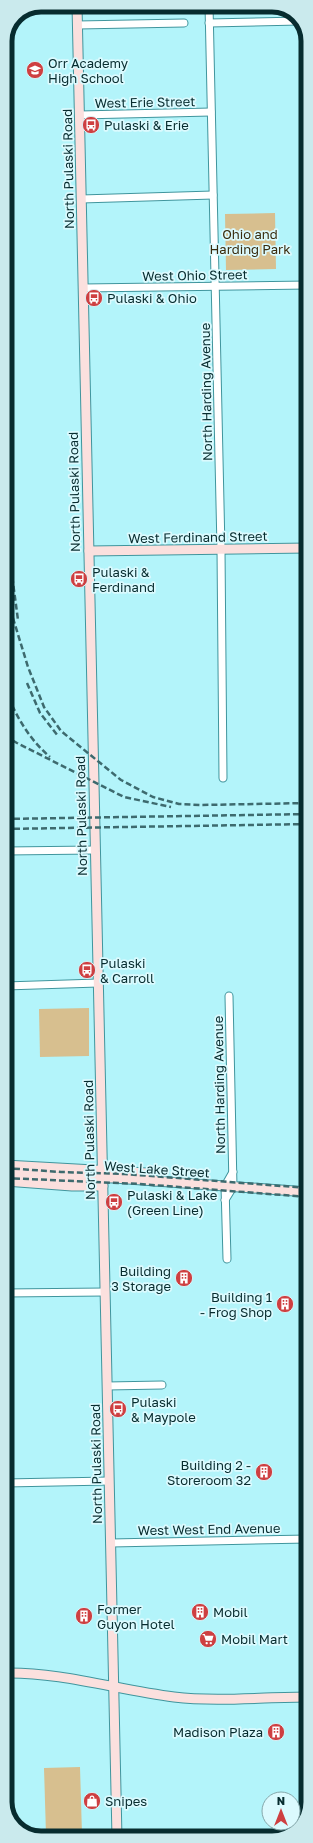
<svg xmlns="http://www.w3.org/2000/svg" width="313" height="1843" viewBox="0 0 313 1843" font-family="'Golos Text',sans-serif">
  <rect width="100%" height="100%" fill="#b3f4fa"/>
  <!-- green -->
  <g fill="#d7bf8f">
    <path d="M275,213L276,269L226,270L225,214Z"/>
    <path d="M89,1008V1056L40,1057L39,1009Z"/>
    <path d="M80,1767L82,1834H46L44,1768Z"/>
  </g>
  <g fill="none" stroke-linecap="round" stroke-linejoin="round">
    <defs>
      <g id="street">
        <path d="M209,5L221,549L223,778"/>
        <path d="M209,23L300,21"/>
        <path d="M78,25L184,23"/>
        <path d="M80,115L211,112"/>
        <path d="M81,199L213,195"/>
        <path d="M83,288L308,285"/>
        <path d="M5,851L95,850"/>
        <path d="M5,986L98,983"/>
        <path d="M225,1200L233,1187L229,996"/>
        <path d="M227,1259L225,1186L233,1172"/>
        <path d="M5,1293L105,1292"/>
        <path d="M107,1386L162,1385"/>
        <path d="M5,1483L109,1481"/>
        <path d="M111,1543L308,1539"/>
      </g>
      <g id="secondary">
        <path d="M77,5L117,1838"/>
        <path d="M89,551L308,548"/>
        <path d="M5,1165L147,1173L155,1181"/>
        <path d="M5,1173L61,1177L114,1178L308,1192"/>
        <path d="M5,1181L72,1186H103"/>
        <path d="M5,1673C62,1672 118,1690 174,1697C215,1702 266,1697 308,1697"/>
      </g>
    </defs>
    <!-- street casing -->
    <use href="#street" stroke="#40959d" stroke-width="9"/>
    <!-- secondary casing -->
    <use href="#secondary" stroke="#40959d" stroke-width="11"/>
    <!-- street -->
    <use href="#street" stroke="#fff" stroke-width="7"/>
    <!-- secondary -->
    <use href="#secondary" stroke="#fbe0de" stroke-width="9"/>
    <!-- rail -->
    <g stroke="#3d6a6e" stroke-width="2.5" stroke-dasharray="6 3" stroke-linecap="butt">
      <path d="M5,551L12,575L18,620"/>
      <path d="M5,592L28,667L44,707L61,731L121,780L153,797L179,804L201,805L308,803"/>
      <path d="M27,683L40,713L58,736"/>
      <path d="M5,689C16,716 28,738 50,757"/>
      <path d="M5,736L17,743L124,797L171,807"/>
      <path d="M5,819L308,814"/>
      <path d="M5,829L308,824"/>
      <path d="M5,1168L61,1172L125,1174L308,1188"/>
      <path d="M5,1178L140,1184L308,1197"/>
    </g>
  </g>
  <!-- icons -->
  <defs>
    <symbol id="school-disc" viewBox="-11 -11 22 22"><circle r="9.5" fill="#ce3f41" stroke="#dbfafe"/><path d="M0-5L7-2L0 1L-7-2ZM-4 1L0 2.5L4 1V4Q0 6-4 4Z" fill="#fff"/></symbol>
    <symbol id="bus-disc" viewBox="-11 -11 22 22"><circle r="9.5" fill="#ce3f41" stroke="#dbfafe"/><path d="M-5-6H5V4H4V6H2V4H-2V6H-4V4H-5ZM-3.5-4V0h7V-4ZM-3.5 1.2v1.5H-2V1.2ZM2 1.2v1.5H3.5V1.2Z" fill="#fff"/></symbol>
    <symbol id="building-disc" viewBox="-11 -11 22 22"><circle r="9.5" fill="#ce3f41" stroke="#dbfafe"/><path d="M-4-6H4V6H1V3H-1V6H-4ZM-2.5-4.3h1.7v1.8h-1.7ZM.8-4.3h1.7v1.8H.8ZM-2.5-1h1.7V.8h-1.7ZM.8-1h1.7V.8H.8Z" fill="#fff"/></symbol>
    <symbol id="supermarket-disc" viewBox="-11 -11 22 22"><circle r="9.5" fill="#ce3f41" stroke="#dbfafe"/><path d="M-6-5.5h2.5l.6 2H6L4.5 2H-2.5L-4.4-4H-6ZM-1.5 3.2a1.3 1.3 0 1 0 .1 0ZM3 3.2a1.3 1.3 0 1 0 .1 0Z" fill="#fff"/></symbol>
    <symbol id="shop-disc" viewBox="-11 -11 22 22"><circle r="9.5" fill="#ce3f41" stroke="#dbfafe"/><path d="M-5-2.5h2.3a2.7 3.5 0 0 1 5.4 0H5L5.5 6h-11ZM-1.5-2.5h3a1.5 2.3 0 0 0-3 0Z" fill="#fff"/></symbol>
  </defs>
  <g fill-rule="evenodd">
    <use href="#school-disc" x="25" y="60" width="20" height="20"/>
    <use href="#bus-disc" x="81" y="115" width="20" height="20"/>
    <use href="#bus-disc" x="84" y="288" width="20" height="20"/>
    <use href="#bus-disc" x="69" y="569" width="20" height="20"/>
    <use href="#bus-disc" x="77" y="960" width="20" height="20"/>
    <use href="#bus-disc" x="104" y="1192" width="20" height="20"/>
    <use href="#building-disc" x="174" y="1268" width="20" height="20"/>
    <use href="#building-disc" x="275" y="1294" width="20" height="20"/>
    <use href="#bus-disc" x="108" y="1399" width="20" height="20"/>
    <use href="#building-disc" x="254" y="1462" width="20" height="20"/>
    <use href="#building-disc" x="190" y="1602" width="20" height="20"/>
    <use href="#building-disc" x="74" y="1606" width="20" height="20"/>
    <use href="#supermarket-disc" x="198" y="1629" width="20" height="20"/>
    <use href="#building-disc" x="266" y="1722" width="20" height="20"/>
    <use href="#shop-disc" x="82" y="1791" width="20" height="20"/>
  </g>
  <g text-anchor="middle" stroke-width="3.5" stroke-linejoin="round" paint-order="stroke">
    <!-- poi labels -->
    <g font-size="13" fill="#072c2f" stroke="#dbfafe" text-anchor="start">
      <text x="48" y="68">Orr Academy<tspan x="48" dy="15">High School</tspan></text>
      <text x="104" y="130">Pulaski &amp; Erie</text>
      <text x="107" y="303">Pulaski &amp; Ohio</text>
      <text x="92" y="577">Pulaski &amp;<tspan x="92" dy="15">Ferdinand</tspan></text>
      <text x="100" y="968">Pulaski<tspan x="100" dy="15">&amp; Carroll</tspan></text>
      <text x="127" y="1200">Pulaski &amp; Lake<tspan x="127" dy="15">(Green Line)</tspan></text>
      <text x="171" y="1276" text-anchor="end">Building<tspan x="171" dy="15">3 Storage</tspan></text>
      <text x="272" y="1302" text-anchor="end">Building 1<tspan x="272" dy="15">- Frog Shop</tspan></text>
      <text x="131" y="1407">Pulaski<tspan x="131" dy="15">&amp; Maypole</tspan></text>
      <text x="251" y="1470" text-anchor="end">Building 2 -<tspan x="251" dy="15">Storeroom 32</tspan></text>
      <text x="97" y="1614">Former<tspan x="97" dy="15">Guyon Hotel</tspan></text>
      <text x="213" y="1617">Mobil</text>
      <text x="221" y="1644">Mobil Mart</text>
      <text x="263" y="1737" text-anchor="end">Madison Plaza</text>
      <text x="105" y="1806">Snipes</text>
    </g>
    <!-- street labels -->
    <g font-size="13" fill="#072c2f" stroke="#dbfafe">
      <text transform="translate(145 102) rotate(-1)" y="5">West Erie Street</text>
      <text transform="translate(68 169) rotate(-91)" y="5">North Pulaski Road</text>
      <text transform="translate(195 275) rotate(-1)" y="5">West Ohio Street</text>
      <text transform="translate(206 392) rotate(-91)" y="5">North Harding Avenue</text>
      <text transform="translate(74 492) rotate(-91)" y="5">North Pulaski Road</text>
      <text transform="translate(198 537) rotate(-1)" y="5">West Ferdinand Street</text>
      <text transform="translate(81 816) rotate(-91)" y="5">North Pulaski Road</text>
      <text transform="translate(219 1085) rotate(-91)" y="5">North Harding Avenue</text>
      <text transform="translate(89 1140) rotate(-91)" y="5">North Pulaski Road</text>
      <text transform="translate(157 1169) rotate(4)" y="5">West Lake Street</text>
      <text transform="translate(96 1464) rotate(-91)" y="5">North Pulaski Road</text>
      <text transform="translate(209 1529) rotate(-1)" y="5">West West End Avenue</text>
    </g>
    <!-- park labels -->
    <g font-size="13" fill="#3a2c0e" stroke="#dbfafe">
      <text x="250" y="239">Ohio and<tspan x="250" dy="15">Harding Park</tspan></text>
    </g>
  </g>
  <!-- crop -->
  <path d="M0 0H313V1843H0ZM41 12H272A29 29 0 0 1 301 41V1802A29 29 0 0 1 272 1831H41A29 29 0 0 1 12 1802V41A29 29 0 0 1 41 12Z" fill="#caeaed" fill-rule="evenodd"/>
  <path fill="none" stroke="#072c2f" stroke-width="5" d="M41 12H272A29 29 0 0 1 301 41V1802A29 29 0 0 1 272 1831H41A29 29 0 0 1 12 1802V41A29 29 0 0 1 41 12Z"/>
  <!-- north arrow -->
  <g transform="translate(281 1811)"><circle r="19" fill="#dbfafe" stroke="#86a8ab"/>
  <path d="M0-3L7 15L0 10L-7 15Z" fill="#ce3f41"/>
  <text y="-6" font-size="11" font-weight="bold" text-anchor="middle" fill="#072c2f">N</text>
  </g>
</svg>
